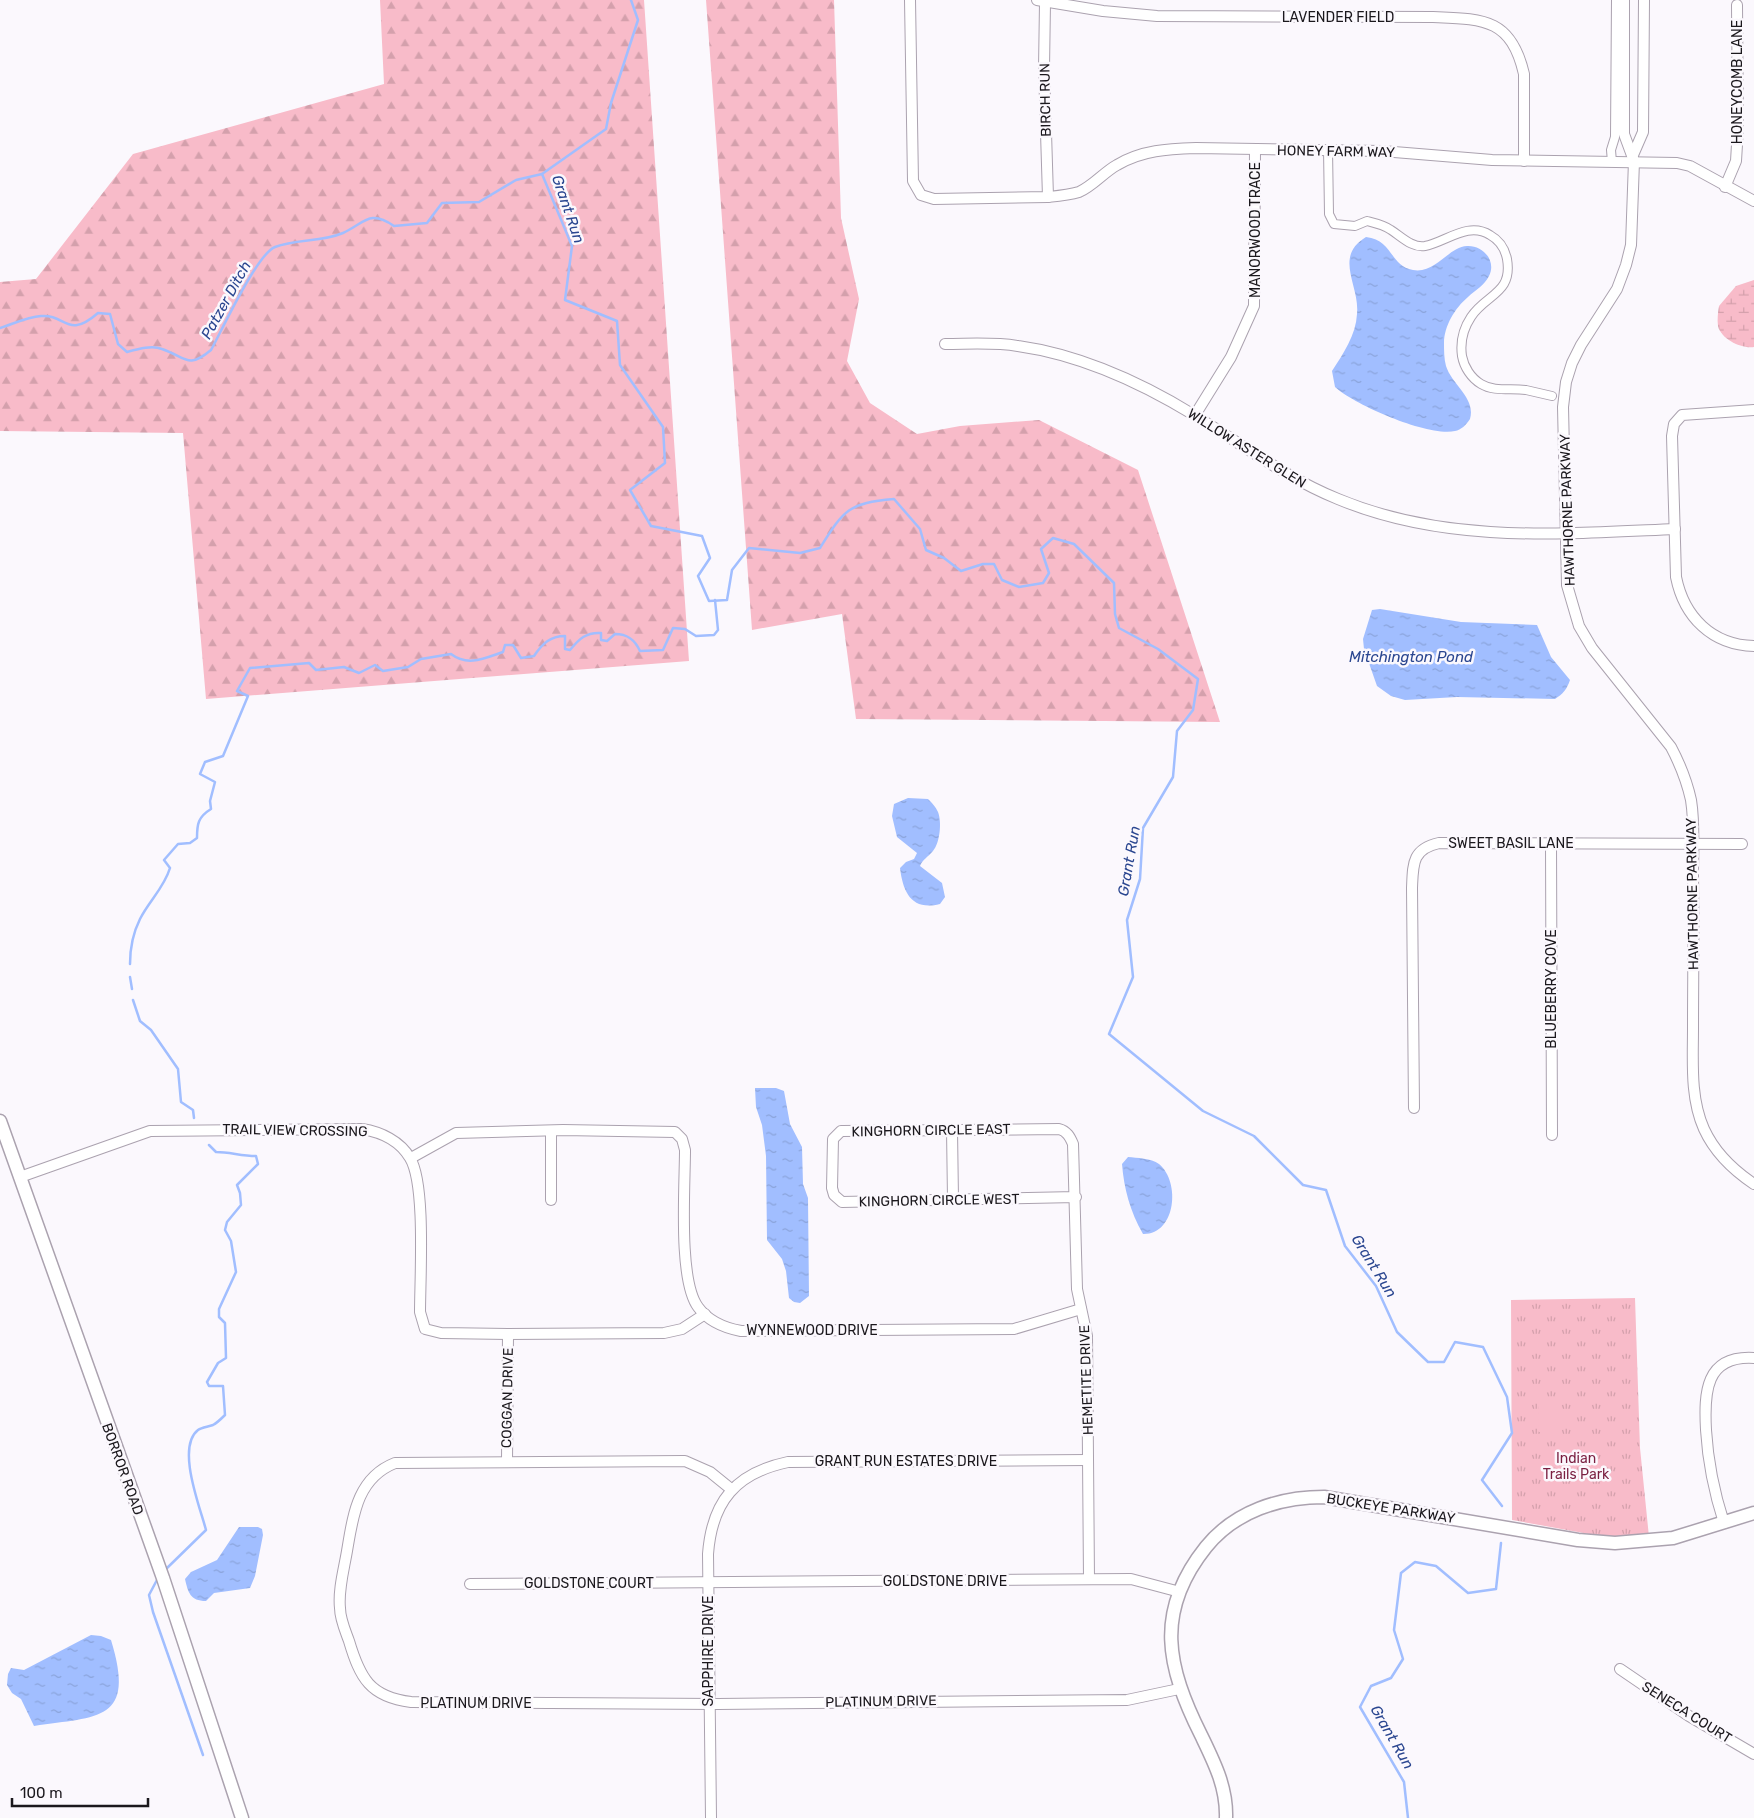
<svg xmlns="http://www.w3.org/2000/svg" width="1754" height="1818" viewBox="0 0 1754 1818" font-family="Rubik,sans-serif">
  <defs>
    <pattern id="grass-tufts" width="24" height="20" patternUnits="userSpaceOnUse" patternTransform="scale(1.25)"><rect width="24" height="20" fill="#f8bbc9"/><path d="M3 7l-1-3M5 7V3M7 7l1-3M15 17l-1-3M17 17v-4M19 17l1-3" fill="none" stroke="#d4a0ac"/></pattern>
    <pattern id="forest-firs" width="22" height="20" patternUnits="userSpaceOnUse" patternTransform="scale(1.25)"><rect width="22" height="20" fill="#f8bbc9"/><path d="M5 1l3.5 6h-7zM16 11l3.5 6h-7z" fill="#d4a0ac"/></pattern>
    <pattern id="wetland-marsh" width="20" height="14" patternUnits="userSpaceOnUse" patternTransform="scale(1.25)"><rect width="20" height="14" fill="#f8bbc9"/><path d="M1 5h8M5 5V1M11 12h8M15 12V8" fill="none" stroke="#d4a0ac"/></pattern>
    <pattern id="water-ripples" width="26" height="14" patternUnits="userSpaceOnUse" patternTransform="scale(1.25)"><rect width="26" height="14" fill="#a1beff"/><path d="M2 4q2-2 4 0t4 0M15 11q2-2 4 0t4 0" fill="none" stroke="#8aa3da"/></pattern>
  </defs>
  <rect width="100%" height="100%" fill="#fbf8fd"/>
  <!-- grass -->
  <path fill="url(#grass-tufts)" d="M1635,1298L1640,1448L1649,1537L1600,1536L1512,1520L1511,1300Z"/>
  <!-- forest -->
  <g fill="url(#forest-firs)">
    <path d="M380,0H644L689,661L206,699L183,433L0,431V282L36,279L133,154L384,84Z"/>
    <path d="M706,0H834L841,218L859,299L847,361L870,403L917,434L960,426L1039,420L1138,470L1220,722L856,719L842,614L752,630Z"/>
  </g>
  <!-- wetland -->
  <path fill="url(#wetland-marsh)" d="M1754,280V347C1741,349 1721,339 1718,326C1717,320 1718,312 1719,306L1736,286Z"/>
  <!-- pitch -->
  <path fill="#f8bbc9" d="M1538,1399H1556V1432H1539Z"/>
  <!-- water -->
  <g fill="url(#water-ripples)">
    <path d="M1366,237C1393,240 1390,266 1413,270C1436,274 1448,247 1467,246C1482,245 1497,260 1489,276C1484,286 1475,290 1468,297C1455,308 1444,326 1444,343C1444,350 1444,359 1446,366C1452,385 1476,398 1470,419C1466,425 1461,430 1455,431C1428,437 1355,405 1335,387L1332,371C1343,354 1356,335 1357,314C1360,285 1333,257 1366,237Z"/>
    <path d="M1380,609L1461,622L1537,625L1551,657L1570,680C1567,689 1563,694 1555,699L1457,697L1405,700L1391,696L1377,686L1364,649L1363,639L1372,610Z"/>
    <path d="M908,798L928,799C931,802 936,807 938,812C942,822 940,843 933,851C928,857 923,859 920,866L942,883L945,897L940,904C912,911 903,893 900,868L906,862L914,859L917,853L897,837L892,816L894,804Z"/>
    <path d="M755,1088H776L784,1091L790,1124L802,1147L803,1184L808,1198L809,1296L800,1303L794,1302L789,1298L786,1271L782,1259L767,1240L766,1156L762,1125L756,1107Z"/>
    <path d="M1128,1157C1137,1158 1151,1158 1159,1164C1181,1182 1176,1235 1143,1234C1130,1211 1124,1189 1122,1164Z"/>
    <path d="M239,1527H258L262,1529L263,1535L255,1576L250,1588L214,1593L206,1601C190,1601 188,1592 185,1579L191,1572L217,1560Z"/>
    <path d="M91,1635L101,1636L111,1640C136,1722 99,1716 34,1726L21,1699L12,1693L7,1685L8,1674L11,1668L24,1670Z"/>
  </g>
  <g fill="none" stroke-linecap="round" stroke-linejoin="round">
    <!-- stream -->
    <g stroke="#a1beff" stroke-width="2.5">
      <path d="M631,0L638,20L611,103L606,129L542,174L572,246L565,300L617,321L620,365L663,427L665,463L630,490L651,526L702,536L710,558L698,576L709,601L727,600L732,570L749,548L800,553L820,548C844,510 848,503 894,499L920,529L926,550L944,558L961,571L983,564H994L1002,580L1019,587L1043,583L1049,573L1041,549L1053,538L1074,544L1114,583L1115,614L1119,628L1158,649L1198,679L1193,710L1177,731L1173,777L1143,828L1140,879L1127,920L1133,977L1109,1034L1203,1111L1254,1136L1303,1185L1326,1190L1345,1246L1376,1286L1397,1332L1428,1362H1444L1455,1342L1483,1347L1507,1397L1512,1433L1482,1480L1502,1506"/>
      <path d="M0,328C13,324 27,317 41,316C66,314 67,340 98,313L110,314L118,344L127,352C138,349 152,345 162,349C186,357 187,370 211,350C222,330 257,254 275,247C296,239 322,242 343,233C365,223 369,209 394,226L427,223L442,203L479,202L516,180L542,174"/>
      <path d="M130,964C130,949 133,933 140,919C149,901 164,888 170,868L164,860L178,844L190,843L197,838C197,824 198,817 211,809L210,801L215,782L200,774L205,762L223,756L248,696L237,691L250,668L309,663L316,670L344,667L359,673L375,665L383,671L408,667L421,659L451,654C468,667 485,658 503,652L505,645H513L521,658L534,656C542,644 550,636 565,636V649L570,650C579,639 586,632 601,633V640L607,641L615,634C628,634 635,640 640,651L663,650L673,628L685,629L696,636L714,635L718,630L715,600"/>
      <path d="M130,977L132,989"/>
      <path d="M133,1000L140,1021L151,1030L178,1069L181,1102L193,1110L194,1118"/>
      <path d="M165,1570L206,1530C200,1507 176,1447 198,1430C202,1427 208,1427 213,1425C217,1423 221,1419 225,1415L223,1386H209L207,1382L218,1363L226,1358L225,1323L219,1317V1309L236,1272L231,1241L225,1230L227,1222L241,1205L240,1193L237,1185L258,1164L256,1156C241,1156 230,1152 216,1152L209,1145"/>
      <path d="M158,1578L149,1595L153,1612L203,1755"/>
      <path d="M1408,1818L1404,1782L1360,1707L1371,1686L1391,1678L1403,1659L1394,1630L1401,1573L1415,1562L1436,1566L1468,1593L1496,1589L1501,1543"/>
    </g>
    <defs>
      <g id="pedestrian">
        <path d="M1328,149L1329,214L1334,224L1355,226L1367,221C1375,223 1384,225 1391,230C1402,237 1412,248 1425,246C1446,242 1468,221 1490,235C1499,240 1505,249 1507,259C1513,294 1486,294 1471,317C1463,329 1460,342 1462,356C1464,367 1471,378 1481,384C1494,392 1511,388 1526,390C1535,392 1543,394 1552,396"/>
        <path d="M1612,162L1611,150L1615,137L1616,0"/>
      </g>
      <g id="minor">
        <path d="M910,0L913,181L921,195L934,199L1048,197C1058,196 1069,195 1079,192C1093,186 1104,172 1117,165C1142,150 1168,149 1196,148L1382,151L1492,160L1677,163L1690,166L1754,201"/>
        <path d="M1037,0L1103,11L1157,16L1433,17C1483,19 1511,18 1524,74V161"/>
        <path d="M1624,0V134L1634,161L1631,245L1626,265L1617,289L1581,345L1572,363L1566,382L1563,407L1567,585L1579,626L1592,648L1671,747C1680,764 1687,782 1691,800C1695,825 1693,852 1693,876C1694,927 1693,977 1693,1028C1693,1061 1690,1098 1704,1129C1715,1153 1733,1170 1754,1184"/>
        <path d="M1045,3L1044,68L1048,197"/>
        <path d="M1633,155L1643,132L1644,0"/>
        <path d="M1725,187L1736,161L1738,128L1737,5"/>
        <path d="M945,344C969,344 994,342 1018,346C1082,355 1140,382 1194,415C1242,444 1286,478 1338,499C1446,544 1561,534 1675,529"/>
        <path d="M1754,410L1682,415L1674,424L1672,436L1676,577C1684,617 1712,645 1754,646"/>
        <path d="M1195,415L1231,357L1254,306L1255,150"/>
        <path d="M1551,844L1552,1135"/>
        <path d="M1414,1108L1412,888C1413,864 1412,849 1439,843L1742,844"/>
        <path d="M952,1130L953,1199"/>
        <path d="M551,1131V1200"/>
        <path d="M411,1158L456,1133L563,1130L675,1132L682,1139L685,1150C685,1186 678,1280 698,1307C708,1321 725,1328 741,1331L1014,1329L1081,1309"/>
        <path d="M20,1177L150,1131L362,1129C381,1132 400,1141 410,1158C426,1184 420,1278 420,1312L425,1329L441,1333L508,1334L664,1333L682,1329L705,1314"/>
        <path d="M1076,1197L842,1202L834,1195L832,1188L833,1139L841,1131L1059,1129C1067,1131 1070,1137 1073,1144L1077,1289L1087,1336L1089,1579"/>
        <path d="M507,1462L508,1334"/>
        <path d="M731,1489L710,1472L685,1461L395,1463C357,1478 353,1516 347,1551C344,1569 338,1590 340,1608C340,1619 345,1630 349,1641C360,1678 370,1697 411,1702L718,1704L1127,1700L1179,1689"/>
        <path d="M1724,1523C1714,1492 1708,1463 1706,1430C1704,1393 1705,1355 1754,1358"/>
        <path d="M470,1584L1131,1579L1180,1592"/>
        <path d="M1620,1669L1689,1716L1754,1754"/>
        <path d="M711,1818L708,1554C712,1501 736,1473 788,1462L1088,1460"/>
      </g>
      <g id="tertiary">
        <path d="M0,1121L163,1578L242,1818"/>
        <path d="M1226,1818C1227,1787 1214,1762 1201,1735C1167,1667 1154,1612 1206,1547C1235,1511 1280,1497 1324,1497L1578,1540L1615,1543L1673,1538L1754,1513"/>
      </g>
    </defs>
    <!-- pedestrian casing -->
    <use href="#pedestrian" stroke="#aba2af" stroke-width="10"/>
    <!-- minor casing -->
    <use href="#minor" stroke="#aba2af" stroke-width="12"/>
    <!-- tertiary casing -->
    <use href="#tertiary" stroke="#aba2af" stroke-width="15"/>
    <!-- pedestrian -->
    <use href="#pedestrian" stroke="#fff" stroke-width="8"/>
    <!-- minor -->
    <use href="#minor" stroke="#fff" stroke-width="10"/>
    <!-- tertiary -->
    <use href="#tertiary" stroke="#fff" stroke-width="12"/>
  </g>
  <g text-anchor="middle" stroke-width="5" stroke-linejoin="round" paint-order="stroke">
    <!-- street labels -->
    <g font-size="14" fill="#1b181d" stroke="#fbf8fd">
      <text x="1338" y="22">LAVENDER FIELD</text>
      <text transform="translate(1737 82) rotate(-90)" y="5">HONEYCOMB LANE</text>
      <text transform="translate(1045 100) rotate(-91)" y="5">BIRCH RUN</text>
      <text transform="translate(1336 151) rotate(1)" y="5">HONEY FARM WAY</text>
      <text transform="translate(1255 230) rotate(-90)" y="5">MANORWOOD TRACE</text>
      <text transform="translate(1247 448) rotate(32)" y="5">WILLOW ASTER GLEN</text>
      <text transform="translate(1567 510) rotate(-92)" y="5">HAWTHORNE PARKWAY</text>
      <text x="1511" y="848">SWEET BASIL LANE</text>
      <text transform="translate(1692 894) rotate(-91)" y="5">HAWTHORNE PARKWAY</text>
      <text transform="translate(1551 989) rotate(-90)" y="5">BLUEBERRY COVE</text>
      <text transform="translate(295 1130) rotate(1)" y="5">TRAIL VIEW CROSSING</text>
      <text transform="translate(931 1130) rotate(-1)" y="5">KINGHORN CIRCLE EAST</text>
      <text transform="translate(939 1200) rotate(-1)" y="5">KINGHORN CIRCLE WEST</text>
      <text x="812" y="1335">WYNNEWOOD DRIVE</text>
      <text transform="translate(1086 1380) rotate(-92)" y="5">HEMETITE DRIVE</text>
      <text transform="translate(507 1398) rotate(-89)" y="5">COGGAN DRIVE</text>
      <text x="906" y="1466">GRANT RUN ESTATES DRIVE</text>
      <text transform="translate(123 1469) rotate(70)" y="5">BORROR ROAD</text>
      <text transform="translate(1391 1508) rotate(9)" y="5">BUCKEYE PARKWAY</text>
      <text x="945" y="1586">GOLDSTONE DRIVE</text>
      <text x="589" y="1588">GOLDSTONE COURT</text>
      <text transform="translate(708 1651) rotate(-90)" y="5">SAPPHIRE DRIVE</text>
      <text transform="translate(881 1701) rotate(-1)" y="5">PLATINUM DRIVE</text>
      <text x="476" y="1708">PLATINUM DRIVE</text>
      <text transform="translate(1687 1712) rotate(32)" y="5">SENECA COURT</text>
    </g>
    <!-- park labels -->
    <g font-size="14" fill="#7a1f41" stroke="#fbf8fd">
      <text x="1576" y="1463">Indian<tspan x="1576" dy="16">Trails Park</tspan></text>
    </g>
    <!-- water labels -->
    <g font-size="15" font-style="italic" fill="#2a4690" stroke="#fbf8fd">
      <text transform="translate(568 209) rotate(71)" y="5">Grant Run</text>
      <text transform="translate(226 300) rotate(-61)" y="5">Patzer Ditch</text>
      <text x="1411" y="662">Mitchington Pond</text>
      <text transform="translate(1129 861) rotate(-80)" y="5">Grant Run</text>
      <text transform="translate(1374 1266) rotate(58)" y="5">Grant Run</text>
      <text transform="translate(1392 1737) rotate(60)" y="5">Grant Run</text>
    </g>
  </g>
  <!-- scale -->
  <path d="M12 1798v8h136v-8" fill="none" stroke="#1b181d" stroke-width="2.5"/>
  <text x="20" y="1798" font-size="15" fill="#1b181d" stroke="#fbf8fd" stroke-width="4" paint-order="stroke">100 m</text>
</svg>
